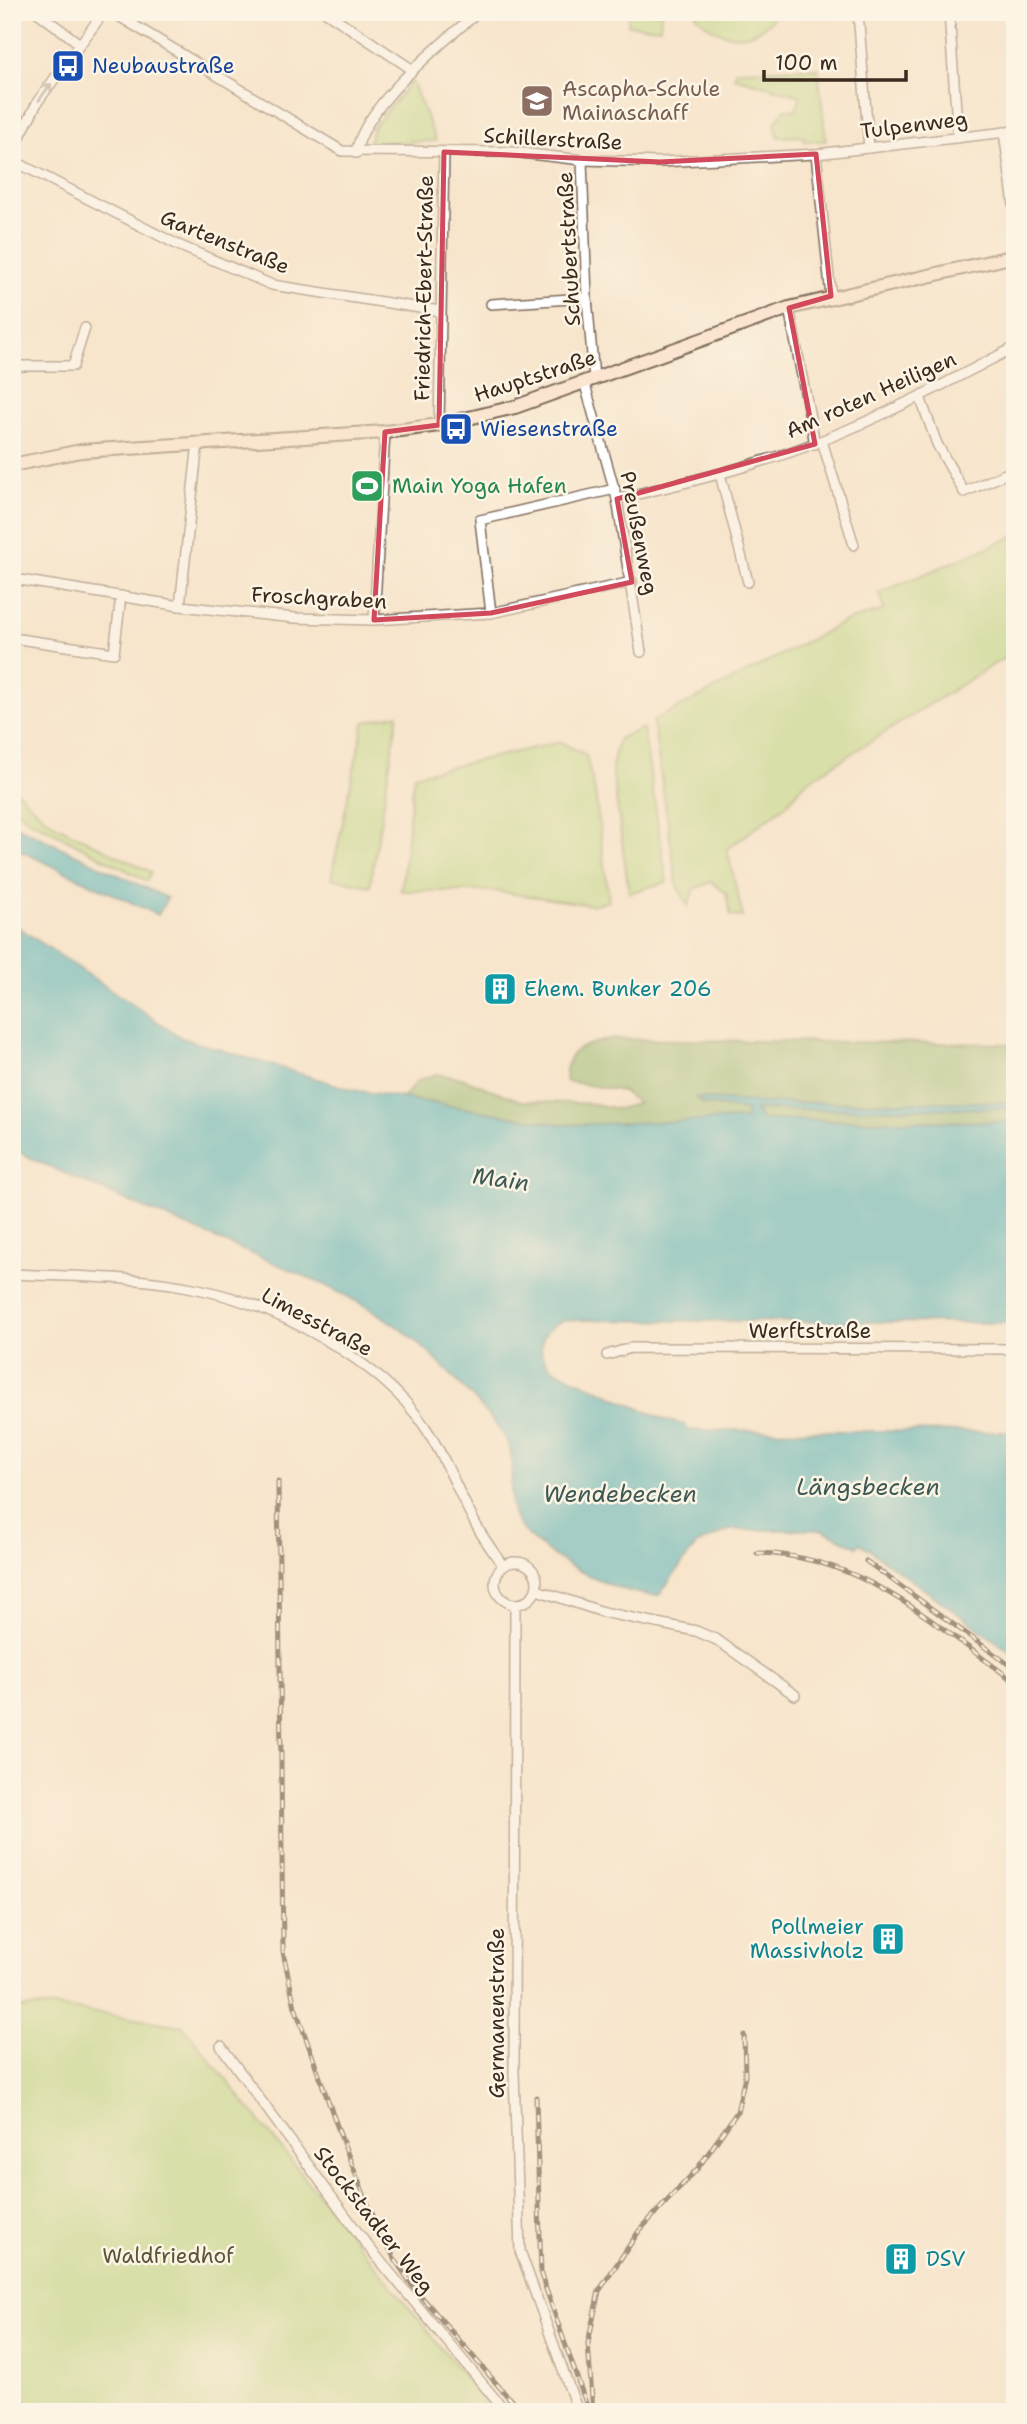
<svg xmlns="http://www.w3.org/2000/svg" width="1027" height="2424" viewBox="0 0 1027 2424" font-family="'Shantell Sans',sans-serif">
  <rect width="100%" height="100%" fill="#fcf5e5"/>
  <filter id="ink" filterUnits="userSpaceOnUse"><feTurbulence type="fractalNoise" baseFrequency=".0143" numOctaves="2"/><feDisplacementMap in="SourceGraphic" scale="14" xChannelSelector="R" yChannelSelector="G"/><feConvolveMatrix kernelMatrix="1 2 1 2 8 2 1 2 1" color-interpolation-filters="sRGB"/></filter>
  <filter id="wash" filterUnits="userSpaceOnUse"><feTurbulence type="fractalNoise" baseFrequency=".00686" numOctaves="4" result="noise"/><feDisplacementMap in="SourceGraphic" scale="28" xChannelSelector="R" yChannelSelector="G"/><feGaussianBlur stdDeviation="1.57" result="paint"/><feColorMatrix in="noise" values="0 0 0 0 0 0 0 0 0 0 0 0 0 0 0 0 0 1.4 0 .05"/><feComposite in="paint" operator="in"/></filter>
  <g filter="url(#wash)">
    <rect width="100%" height="100%" fill="#f7e5cc"/>
    <!-- green -->
    <g fill="#b4d77f" stroke="#78804e" stroke-width="2">
      <path d="M629,12H661L660,28L628,25Z"/>
      <path d="M694,12H777C757,46 715,41 694,12Z"/>
      <path d="M818,68L826,141H804L803,136L778,137L775,123L785,109L796,110L801,96L734,77L736,70Z"/>
      <path d="M412,81L436,141L369,143L373,127Z"/>
      <path d="M1015,536V651L806,782L786,805L727,849L743,917L731,916L726,893L711,882L694,889L688,906L677,886L653,721L844,622L884,610L879,593Z"/>
      <path d="M398,714L370,886L331,878L364,722Z"/>
      <path d="M643,728L667,882L629,893L612,768L618,739Z"/>
      <path d="M560,742L586,755L595,792L609,901L591,905L494,891H401L414,775Z"/>
      <path d="M12,786L39,813L57,826L151,872L147,881L26,818L12,806Z"/>
      <path d="M57,2007L183,2026L493,2412H33L12,2385V2008Z"/>
    </g>
    <!-- forest -->
    <g fill="#8fb86e" stroke="#657146" stroke-width="2">
      <path d="M610,1039L1015,1044V1102L763,1103L698,1098L703,1104L746,1110V1120L565,1125L403,1098L417,1081L436,1074L462,1078L521,1101L595,1104L618,1109L638,1103L622,1091L565,1081C566,1046 582,1047 610,1039Z"/>
      <path d="M1015,1108V1122L761,1120L755,1109Z"/>
    </g>
    <!-- water -->
    <g fill="#40afbc" stroke="#3e6c6d" stroke-width="2">
      <path d="M12,824L167,898L158,915L12,847Z"/>
      <path d="M12,923L182,1038L354,1090L565,1125L746,1119V1110L703,1104L696,1098L763,1103L1015,1102V1108L755,1110L761,1120L1015,1122V1323L565,1320C541,1327 531,1354 555,1370L665,1420L686,1425L687,1430L1015,1432V1655L860,1543L857,1547L823,1530H729L696,1545L659,1595C623,1599 522,1549 513,1513C505,1484 522,1460 501,1432C479,1402 430,1351 401,1329C354,1295 294,1271 240,1249C164,1216 87,1185 12,1149Z"/>
    </g>
  </g>
  <g filter="url(#ink)">
    <g fill="none" stroke-linecap="round" stroke-linejoin="round">
      <defs>
        <g id="street">
          <path d="M37,12L80,44"/>
          <path d="M112,12L342,151L513,152L582,160L660,162L816,154L1015,131"/>
          <path d="M326,12L413,70"/>
          <path d="M858,12L869,148"/>
          <path d="M949,12L958,138"/>
          <path d="M1004,132L1015,213"/>
          <path d="M12,152L38,101L104,12"/>
          <path d="M356,153C364,105 441,44 478,12"/>
          <path d="M816,154L831,296"/>
          <path d="M12,160L178,245L272,285L440,311"/>
          <path d="M582,160L587,298L594,378"/>
          <path d="M491,304L587,298"/>
          <path d="M789,308L815,444"/>
          <path d="M12,366H73L85,328"/>
          <path d="M584,381L617,499L641,652"/>
          <path d="M920,397L937,444L964,492L1010,472"/>
          <path d="M439,425L444,152"/>
          <path d="M822,441L854,545"/>
          <path d="M720,474L748,582"/>
          <path d="M617,499C685,483 753,467 818,442C885,416 950,381 1015,347"/>
          <path d="M12,590L14,579L180,606L295,618L374,620L491,613L632,582"/>
          <path d="M180,606L198,442"/>
          <path d="M491,613L480,520L615,489"/>
          <path d="M374,620L385,432"/>
          <path d="M12,638L114,653L121,596"/>
          <path d="M12,1274C74,1277 137,1276 198,1289C275,1305 381,1360 425,1427C445,1456 457,1490 474,1521C482,1537 493,1551 503,1566"/>
          <path d="M607,1355L631,1348L1015,1349"/>
          <circle cx="516" cy="1583" r="21"/>
          <path d="M537,1590L603,1612L696,1631L717,1640L795,1695"/>
          <path d="M515,1604L514,2072L520,2251L578,2412"/>
          <path d="M221,2046L367,2245L506,2412"/>
        </g>
        <path id="secondary" d="M12,465L81,451L385,432L439,425L515,407L789,308L1015,256"/>
      </defs>
      <!-- street casing -->
      <use href="#street" stroke="#7d6b5b" stroke-width="12"/>
      <!-- secondary casing -->
      <use href="#secondary" stroke="#7d6b5b" stroke-width="16"/>
      <!-- street -->
      <use href="#street" stroke="#fff" stroke-width="9"/>
      <!-- secondary -->
      <use href="#secondary" stroke="#fce5d0" stroke-width="12"/>
      <defs>
        <g id="rail">
          <path d="M278,1481L283,1952L295,2007L342,2140L369,2207L394,2258L414,2288L521,2412"/>
          <path d="M757,1553C862,1555 934,1624 1015,1682"/>
          <path d="M866,1561L1015,1669"/>
          <path d="M536,2097L541,2275L588,2409"/>
          <path d="M593,2412L588,2343L599,2291L639,2231L698,2168L737,2112L745,2076L744,2035"/>
        </g>
      </defs>
      <!-- rail casing -->
      <use href="#rail" stroke="#3b2a1e" stroke-width="5"/>
      <!-- rail -->
      <use href="#rail" stroke="#fcf5e5" stroke-width="2.5" stroke-dasharray="8" stroke-linecap="butt"/>
    </g>
    <!-- one-way arrows -->
    <defs><path id="oneway-shaft" d="M-6 0H5M1.5-3L5.5 0L1.5 3" fill="none" stroke-width="1.6" stroke-linecap="round" stroke-linejoin="round" transform="scale(1.75)"/></defs>
    <use stroke="#a79f9a" href="#oneway-shaft" transform="translate(45 92) rotate(-54)"/>
  </g>
  <!-- marked area -->
  <path d="M0 0H1027V2424H0ZM444,152L660,162L816,154L831,296L789,308L815,444L617,499L632,582L491,613L374,620L385,432L439,425Z" fill="#f7e5cc" fill-opacity=".55" fill-rule="evenodd"/>
  <path fill="none" stroke="#d1495b" stroke-width="5" stroke-linejoin="round" d="M444,152L660,162L816,154L831,296L789,308L815,444L617,499L632,582L491,613L374,620L385,432L439,425Z"/>
  <!-- icons -->
  <defs>
    <symbol id="bus-square" viewBox="-11 -11 22 22"><rect x="-9" y="-9" width="18" height="18" rx="4" fill="#1a4fb4" stroke="#fcf5e5"/><path d="M-5-6H5V4H4V6H2V4H-2V6H-4V4H-5ZM-3.5-4V0h7V-4ZM-3.5 1.2v1.5H-2V1.2ZM2 1.2v1.5H3.5V1.2Z" fill="#fff"/></symbol>
    <symbol id="school-square" viewBox="-11 -11 22 22"><rect x="-9" y="-9" width="18" height="18" rx="4" fill="#8d6e63" stroke="#fcf5e5"/><path d="M0-5L7-2L0 1L-7-2ZM-4 1L0 2.5L4 1V4Q0 6-4 4Z" fill="#fff"/></symbol>
    <symbol id="stadium-square" viewBox="-11 -11 22 22"><rect x="-9" y="-9" width="18" height="18" rx="4" fill="#2e9e5b" stroke="#fcf5e5"/><path d="M0-5a6.5 5 0 1 0 0 10a6.5 5 0 1 0 0-10ZM-3.5-1.8h7v3.6h-7Z" fill="#fff"/></symbol>
    <symbol id="building-square" viewBox="-11 -11 22 22"><rect x="-9" y="-9" width="18" height="18" rx="4" fill="#0f9aa8" stroke="#fcf5e5"/><path d="M-4-6H4V6H1V3H-1V6H-4ZM-2.5-4.3h1.7v1.8h-1.7ZM.8-4.3h1.7v1.8H.8ZM-2.5-1h1.7V.8h-1.7ZM.8-1h1.7V.8H.8Z" fill="#fff"/></symbol>
  </defs>
  <g fill-rule="evenodd">
    <use href="#bus-square" x="49" y="47" width="38" height="38"/>
    <use href="#school-square" x="518" y="82" width="38" height="38"/>
    <use href="#bus-square" x="437" y="410" width="38" height="38"/>
    <use href="#stadium-square" x="348" y="467" width="38" height="38"/>
    <use href="#building-square" x="481" y="970" width="38" height="38"/>
    <use href="#building-square" x="869" y="1920" width="38" height="38"/>
    <use href="#building-square" x="882" y="2240" width="38" height="38"/>
  </g>
  <g text-anchor="middle" stroke-width="5" stroke-linejoin="round" paint-order="stroke">
    <!-- transit labels -->
    <g font-size="21" fill="#164399" stroke="#fcf5e5" text-anchor="start">
      <text x="92" y="73">Neubaustraße</text>
      <text x="480" y="436">Wiesenstraße</text>
    </g>
    <!-- education labels -->
    <g font-size="21" fill="#785e54" stroke="#fcf5e5" text-anchor="start">
      <text x="562" y="96">Ascapha-Schule<tspan x="562" dy="24">Mainaschaff</tspan></text>
    </g>
    <!-- street labels -->
    <g font-size="21" fill="#3b2a1e" stroke="#fcf5e5">
      <text transform="translate(914 125) rotate(-7)" y="7">Tulpenweg</text>
      <text transform="translate(553 139) rotate(3)" y="7">Schillerstraße</text>
      <text transform="translate(225 242) rotate(22)" y="7">Gartenstraße</text>
      <text transform="translate(569 249) rotate(-93)" y="7">Schubertstraße</text>
      <text transform="translate(424 288) rotate(-89)" y="7">Friedrich-Ebert-Straße</text>
      <text transform="translate(535 376) rotate(-18)" y="7">Hauptstraße</text>
      <text transform="translate(871 395) rotate(-24)" y="7">Am roten Heiligen</text>
      <text transform="translate(639 533) rotate(79)" y="7">Preußenweg</text>
      <text transform="translate(319 598) rotate(3)" y="7">Froschgraben</text>
      <text transform="translate(317 1322) rotate(28)" y="7">Limesstraße</text>
      <text x="810" y="1338">Werftstraße</text>
      <text transform="translate(497 2013) rotate(-90)" y="7">Germanenstraße</text>
      <text transform="translate(374 2220) rotate(52)" y="7">Stockstadter Weg</text>
    </g>
    <!-- leisure labels -->
    <g font-size="21" fill="#27864d" stroke="#fcf5e5" text-anchor="start">
      <text x="392" y="493">Main Yoga Hafen</text>
    </g>
    <!-- culture labels -->
    <g font-size="21" fill="#0d838f" stroke="#fcf5e5" text-anchor="start">
      <text x="524" y="996">Ehem. Bunker 206</text>
      <text x="864" y="1934" text-anchor="end">Pollmeier<tspan x="864" dy="24">Massivholz</tspan></text>
      <text x="926" y="2266">DSV</text>
    </g>
    <!-- park labels -->
    <g font-size="21" fill="#595536" stroke="#fcf5e5">
      <text x="168" y="2263">Waldfriedhof</text>
    </g>
    <!-- water labels -->
    <g font-size="23" font-style="italic" fill="#3d5955" stroke="#fcf5e5">
      <text transform="translate(501 1179) rotate(8)" y="8">Main</text>
      <text x="868" y="1495">Längsbecken</text>
      <text x="620" y="1502">Wendebecken</text>
    </g>
  </g>
  <!-- margin -->
  <rect width="1027" height="2424" fill="none" stroke="#fcf5e5" stroke-width="42"/>
  <!-- scale -->
  <path d="M764 70v10h142v-10" fill="none" stroke="#3b2a1e" stroke-width="3.5"/>
  <text x="775" y="70" font-size="21" fill="#3b2a1e" stroke="#fcf5e5" stroke-width="5" paint-order="stroke">100 m</text>
</svg>
